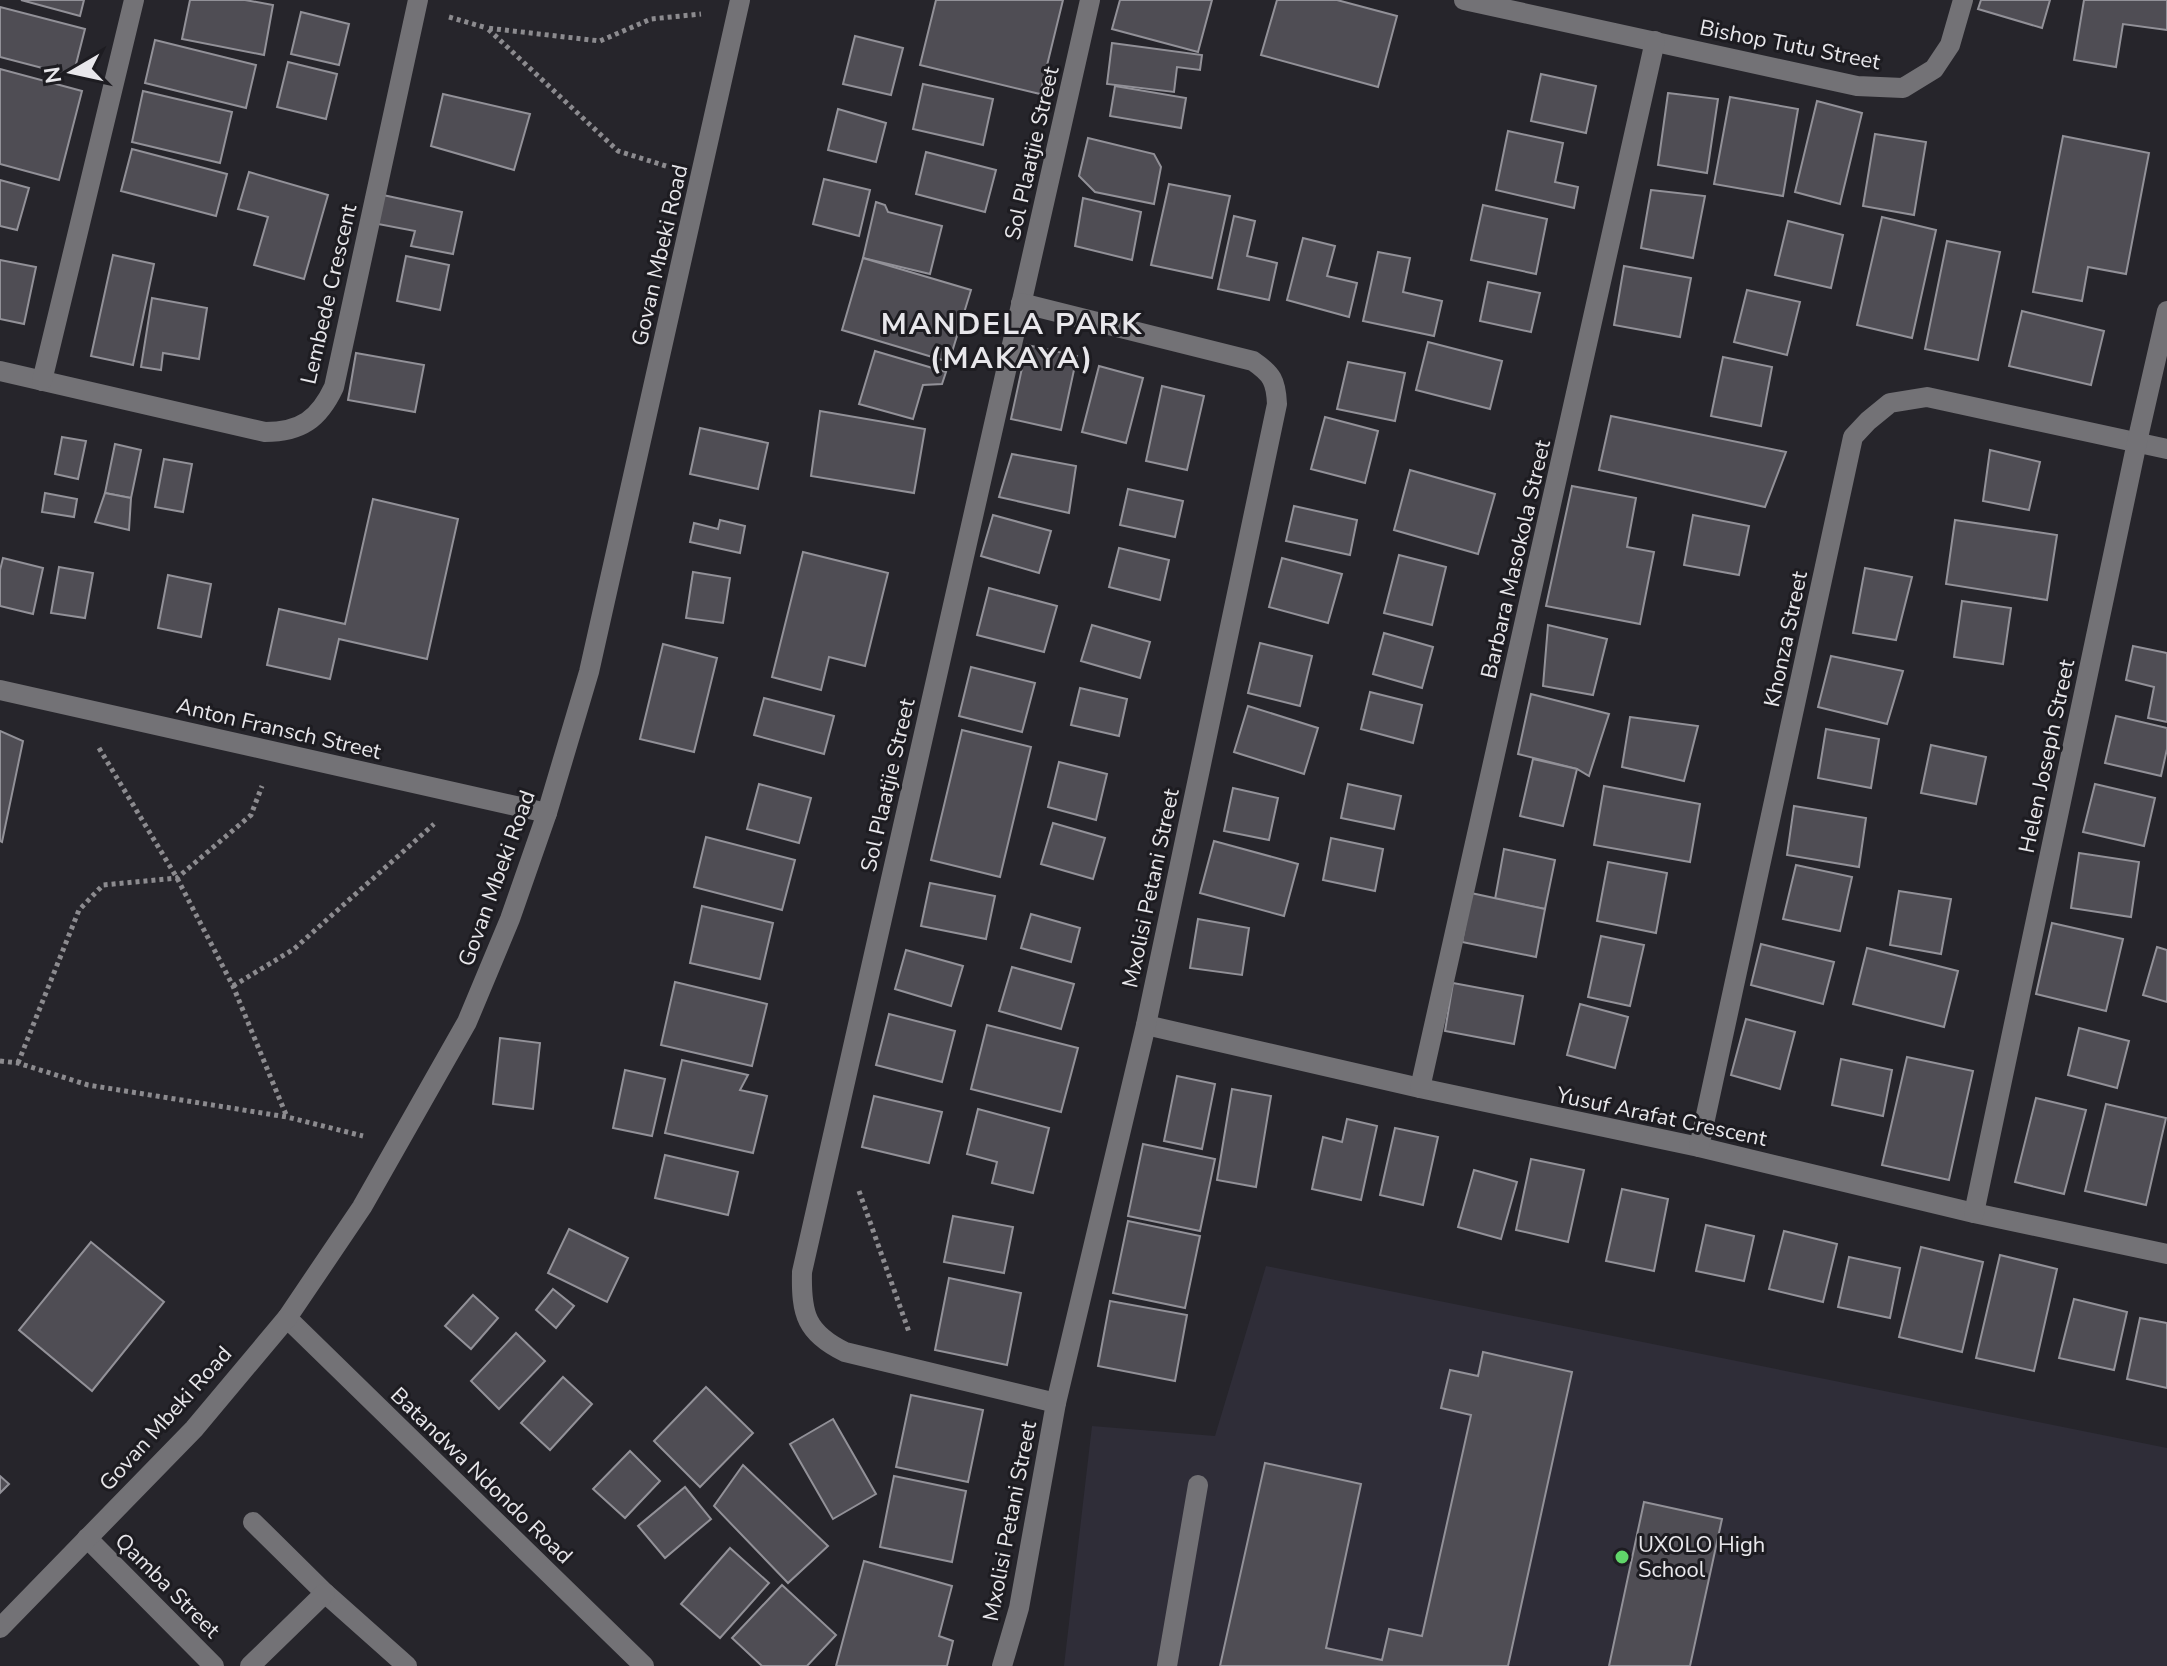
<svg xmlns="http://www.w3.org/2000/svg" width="2167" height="1666" viewBox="0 0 2167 1666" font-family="'Nunito Sans',sans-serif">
  <rect width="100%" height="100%" fill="#26252b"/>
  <!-- built -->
  <path fill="#2f2d38" d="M1266,1266L2167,1448V1666H1064L1092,1426L1215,1436Z"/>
  <!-- building -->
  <g fill="#4f4d54" stroke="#929198" stroke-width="2">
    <path d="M21,0H84L80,16Z"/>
    <path d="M190,0H245L273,5L264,55L182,39Z"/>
    <path d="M936,0H1063L1040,94L920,65Z"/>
    <path d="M1120,0H1212L1198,52L1112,29Z"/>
    <path d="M1277,0H1337L1397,16L1378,87L1261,55Z"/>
    <path d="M1981,0H2050L2042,28L1978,9Z"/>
    <path d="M2084,0H2167V30L2123,24L2116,67L2074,60Z"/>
    <path d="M0,7L85,29L73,76L0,57Z"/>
    <path d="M301,12L349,24L339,65L291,54Z"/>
    <path d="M855,36L903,48L891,95L843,84Z"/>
    <path d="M155,40L256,65L246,108L145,83Z"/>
    <path d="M1112,43L1202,55L1200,70L1177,67L1174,92L1107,84Z"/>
    <path d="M288,62L337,74L326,119L277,107Z"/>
    <path d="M0,69L82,91L59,180L0,164Z"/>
    <path d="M1541,74L1596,86L1586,133L1531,121Z"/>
    <path d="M923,84L993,99L983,145L913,129Z"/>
    <path d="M1115,86L1186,98L1181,128L1110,116Z"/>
    <path d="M143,91L232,112L220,163L132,142Z"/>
    <path d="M1668,93L1718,99L1707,173L1658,165Z"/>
    <path d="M443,94L530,114L514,170L431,146Z"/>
    <path d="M1730,97L1798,109L1783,196L1714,184Z"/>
    <path d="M1817,101L1862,113L1840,204L1795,192Z"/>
    <path d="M838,109L886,123L876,162L828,150Z"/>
    <path d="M1508,131L1563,143L1555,182L1578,187L1574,208L1496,190Z"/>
    <path d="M1875,134L1926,142L1914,215L1863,206Z"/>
    <path d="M2063,136L2149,153L2126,274L2088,267L2082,301L2033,292Z"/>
    <path d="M1088,138L1154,154L1161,167L1154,204L1095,192L1079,176Z"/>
    <path d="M132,149L227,174L216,216L121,191Z"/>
    <path d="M926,152L996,170L985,212L916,194Z"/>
    <path d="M249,172L328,195L304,279L254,265L268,217L238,209Z"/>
    <path d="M824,179L870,190L859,236L813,224Z"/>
    <path d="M0,180L29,188L17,230L0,226Z"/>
    <path d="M1169,184L1230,196L1212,278L1151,265Z"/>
    <path d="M1651,190L1705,196L1693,258L1641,248Z"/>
    <path d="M383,195L462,212L453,254L411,246L415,231L378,224Z"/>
    <path d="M1083,198L1141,212L1132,260L1075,246Z"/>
    <path d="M876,202L885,205L888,212L942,226L930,274L863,258Z"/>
    <path d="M1483,205L1547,219L1536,274L1471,260Z"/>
    <path d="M1234,216L1255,221L1247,256L1277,263L1269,300L1218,289Z"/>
    <path d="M1882,217L1936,230L1912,338L1857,325Z"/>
    <path d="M1788,221L1843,235L1831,288L1775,275Z"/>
    <path d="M1303,238L1335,246L1327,276L1357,283L1349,317L1287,300Z"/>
    <path d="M1947,241L2000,252L1978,360L1925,349Z"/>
    <path d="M1378,252L1410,258L1403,292L1442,301L1434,336L1363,321Z"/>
    <path d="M113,255L154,264L133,365L91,356Z"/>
    <path d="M406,256L449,265L440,310L397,301Z"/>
    <path d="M863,258L971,290L949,362L842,330Z"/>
    <path d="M0,260L36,267L24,324L0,319Z"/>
    <path d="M1624,266L1691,278L1680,337L1614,325Z"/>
    <path d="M1488,282L1540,293L1531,332L1480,321Z"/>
    <path d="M1747,290L1800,302L1787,355L1734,342Z"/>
    <path d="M152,298L207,308L199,359L163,353L161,370L141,367Z"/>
    <path d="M2022,311L2104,331L2091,385L2009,366Z"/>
    <path d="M1428,342L1502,361L1490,409L1416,390Z"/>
    <path d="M1027,345L1077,356L1061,430L1011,419Z"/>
    <path d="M875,351L946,372L942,384L923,385L913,419L859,404Z"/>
    <path d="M356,353L424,365L415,412L348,400Z"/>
    <path d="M1723,357L1772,367L1761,426L1711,416Z"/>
    <path d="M1348,362L1405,373L1395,421L1337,409Z"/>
    <path d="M1099,366L1143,378L1126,443L1082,432Z"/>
    <path d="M1162,386L1204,396L1187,470L1146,461Z"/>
    <path d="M820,411L925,429L914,493L811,476Z"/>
    <path d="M1611,416L1786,452L1765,507L1599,470Z"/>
    <path d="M1325,417L1378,431L1365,483L1311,469Z"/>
    <path d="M700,428L768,443L758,489L690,474Z"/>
    <path d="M62,437L86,441L78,479L55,474Z"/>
    <path d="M115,444L141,450L131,498L105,493Z"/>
    <path d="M1990,450L2040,462L2029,510L1983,501Z"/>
    <path d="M1012,454L1076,466L1069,513L999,497Z"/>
    <path d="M164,459L192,464L183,512L155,507Z"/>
    <path d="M1410,470L1495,494L1478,554L1394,530Z"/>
    <path d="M1572,486L1636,498L1627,547L1654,552L1640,624L1546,606Z"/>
    <path d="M1128,489L1183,501L1175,537L1120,525Z"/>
    <path d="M45,493L77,499L74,517L42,512Z"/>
    <path d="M105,493L131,498L129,530L95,522Z"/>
    <path d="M373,499L458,519L427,659L339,639L330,679L267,665L279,609L345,624Z"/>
    <path d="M1294,506L1357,520L1350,555L1286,541Z"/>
    <path d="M993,515L1051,531L1039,573L981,556Z"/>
    <path d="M1693,515L1749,526L1739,575L1684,565Z"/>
    <path d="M720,520L745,526L740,553L690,542L694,523L718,529Z"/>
    <path d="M1955,520L2057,535L2047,600L1946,584Z"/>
    <path d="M1119,548L1169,560L1160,600L1109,587Z"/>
    <path d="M803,552L888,573L865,666L829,657L821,690L772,677Z"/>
    <path d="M1399,555L1446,567L1432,625L1384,613Z"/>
    <path d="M3,558L43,568L33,614L0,606V570Z"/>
    <path d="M1282,558L1342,574L1328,623L1269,607Z"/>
    <path d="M59,567L93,573L85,618L51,613Z"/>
    <path d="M1865,568L1912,577L1896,640L1853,633Z"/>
    <path d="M693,572L730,578L723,623L686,618Z"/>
    <path d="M168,575L211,584L201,637L158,628Z"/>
    <path d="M989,588L1057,606L1044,652L977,635Z"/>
    <path d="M1962,601L2011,608L2003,664L1954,657Z"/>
    <path d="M1092,625L1150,642L1140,678L1081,661Z"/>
    <path d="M1548,625L1607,639L1593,695L1543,686Z"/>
    <path d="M1384,633L1433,647L1422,688L1373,674Z"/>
    <path d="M1260,643L1312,656L1300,706L1248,693Z"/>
    <path d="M663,644L717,658L694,752L640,739Z"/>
    <path d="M2133,646L2167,653V722L2148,718L2154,687L2126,680Z"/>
    <path d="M1831,656L1903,671L1887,724L1818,707Z"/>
    <path d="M971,667L1035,683L1022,732L959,716Z"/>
    <path d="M1080,688L1127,699L1119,736L1071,725Z"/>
    <path d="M1370,692L1422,705L1413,743L1361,729Z"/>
    <path d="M1531,694L1609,714L1589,776L1577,769L1518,754Z"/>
    <path d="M764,698L834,716L824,754L754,735Z"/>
    <path d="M1248,706L1318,728L1304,774L1234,752Z"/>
    <path d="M2116,716L2167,728V749L2161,776L2105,763Z"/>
    <path d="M1630,717L1698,726L1684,781L1622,767Z"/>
    <path d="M1826,729L1879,739L1871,788L1818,778Z"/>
    <path d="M962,730L1031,747L1000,877L931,860Z"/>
    <path d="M0,731L23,741L2,842L0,841Z"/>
    <path d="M1931,745L1986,757L1976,804L1921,793Z"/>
    <path d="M1533,759L1577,769L1563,826L1520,816Z"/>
    <path d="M1059,762L1107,774L1096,820L1048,807Z"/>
    <path d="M759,784L811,798L799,843L747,829Z"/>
    <path d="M1348,784L1401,796L1394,829L1341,818Z"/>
    <path d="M2095,784L2155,798L2144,846L2083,832Z"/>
    <path d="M1604,786L1700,804L1690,862L1594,845Z"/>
    <path d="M1233,788L1278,798L1269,840L1224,831Z"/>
    <path d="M1794,806L1866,818L1859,867L1787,855Z"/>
    <path d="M1053,823L1105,838L1093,879L1041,864Z"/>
    <path d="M706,837L795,860L782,910L694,887Z"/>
    <path d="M1331,838L1383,849L1375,891L1323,880Z"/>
    <path d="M1214,841L1298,864L1284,916L1200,893Z"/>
    <path d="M1504,849L1555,860L1545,909L1495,899Z"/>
    <path d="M2079,853L2139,862L2131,917L2071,908Z"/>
    <path d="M1608,862L1667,873L1656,933L1597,921Z"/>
    <path d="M1796,865L1852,877L1840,931L1783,919Z"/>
    <path d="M930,883L995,896L986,939L921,926Z"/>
    <path d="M1899,891L1951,899L1941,954L1890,945Z"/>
    <path d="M1471,893L1545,909L1536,957L1462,942Z"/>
    <path d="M702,906L773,923L760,979L690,963Z"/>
    <path d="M1031,914L1080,928L1071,962L1021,948Z"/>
    <path d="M1198,919L1249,928L1242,975L1190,968Z"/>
    <path d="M2052,923L2123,939L2106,1011L2036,994Z"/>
    <path d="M1601,936L1644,945L1630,1006L1588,997Z"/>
    <path d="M1761,944L1834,962L1823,1004L1751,985Z"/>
    <path d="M2157,947L2167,950V1002L2143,995Z"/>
    <path d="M1867,948L1958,971L1944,1027L1853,1004Z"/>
    <path d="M906,950L963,966L951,1006L895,989Z"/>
    <path d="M1012,967L1074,984L1061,1029L999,1011Z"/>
    <path d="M675,982L767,1004L752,1066L661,1045Z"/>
    <path d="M1453,983L1523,996L1514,1044L1445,1031Z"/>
    <path d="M1580,1004L1628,1017L1615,1068L1567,1055Z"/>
    <path d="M889,1014L955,1031L942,1082L876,1065Z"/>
    <path d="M1746,1019L1795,1032L1780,1089L1731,1075Z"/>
    <path d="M987,1025L1078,1048L1061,1112L971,1089Z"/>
    <path d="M2079,1028L2129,1041L2117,1088L2068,1075Z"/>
    <path d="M500,1038L540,1043L533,1109L493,1104Z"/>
    <path d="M1907,1057L1973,1071L1949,1180L1882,1165Z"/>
    <path d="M1841,1059L1892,1070L1883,1116L1832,1105Z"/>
    <path d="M682,1060L748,1075L740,1090L767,1096L753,1153L665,1133Z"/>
    <path d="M625,1070L665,1079L652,1136L613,1128Z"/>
    <path d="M1177,1076L1215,1084L1202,1149L1164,1141Z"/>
    <path d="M1232,1089L1271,1096L1256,1187L1217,1180Z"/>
    <path d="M874,1096L942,1112L929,1163L862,1147Z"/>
    <path d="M2036,1098L2086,1110L2064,1194L2015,1182Z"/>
    <path d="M2106,1104L2166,1118L2146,1205L2085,1191Z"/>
    <path d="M978,1109L1049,1128L1033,1193L992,1183L997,1162L967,1154Z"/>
    <path d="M1347,1119L1377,1126L1361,1200L1312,1189L1323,1137L1342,1142Z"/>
    <path d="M1395,1128L1438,1137L1423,1205L1380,1195Z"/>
    <path d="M1143,1144L1215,1159L1200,1231L1128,1216Z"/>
    <path d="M665,1155L738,1172L728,1215L655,1198Z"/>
    <path d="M1531,1159L1584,1170L1568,1242L1516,1230Z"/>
    <path d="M1474,1170L1517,1182L1501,1239L1458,1227Z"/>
    <path d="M1622,1189L1668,1199L1654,1271L1606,1261Z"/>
    <path d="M953,1216L1013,1227L1004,1273L944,1262Z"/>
    <path d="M1128,1221L1200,1236L1185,1308L1113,1293Z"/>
    <path d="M1706,1225L1754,1236L1744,1281L1696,1271Z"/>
    <path d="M569,1229L628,1258L607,1302L548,1273Z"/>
    <path d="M1784,1231L1837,1244L1823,1302L1769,1289Z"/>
    <path d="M91,1242L164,1302L92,1391L19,1330Z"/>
    <path d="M1921,1247L1983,1262L1962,1352L1899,1337Z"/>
    <path d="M2000,1255L2057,1269L2034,1371L1976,1358Z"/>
    <path d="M1849,1257L1900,1268L1890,1318L1838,1307Z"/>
    <path d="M949,1278L1021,1293L1007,1365L935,1350Z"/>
    <path d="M553,1289L574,1306L556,1328L536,1310Z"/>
    <path d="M473,1295L498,1318L471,1349L445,1326Z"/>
    <path d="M2074,1299L2127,1312L2114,1370L2059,1358Z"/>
    <path d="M1110,1301L1187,1315L1175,1381L1098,1366Z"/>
    <path d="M2140,1318L2167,1323V1388L2127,1379Z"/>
    <path d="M516,1333L545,1361L499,1409L471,1381Z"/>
    <path d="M1483,1352L1572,1372L1508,1666H1220L1265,1463L1361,1484L1326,1648L1382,1660L1389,1629L1422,1636L1471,1415L1441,1408L1450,1370L1478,1376Z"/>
    <path d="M563,1377L592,1404L550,1450L521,1423Z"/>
    <path d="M706,1387L753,1433L700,1487L654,1441Z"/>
    <path d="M911,1395L983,1410L968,1482L896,1467Z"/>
    <path d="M833,1419L876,1494L833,1519L790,1444Z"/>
    <path d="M630,1451L660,1481L625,1518L593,1489Z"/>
    <path d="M743,1465L828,1546L788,1583L714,1506Z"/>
    <path d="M0,1476L9,1484L0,1493Z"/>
    <path d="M894,1476L966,1491L952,1562L880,1547Z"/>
    <path d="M685,1487L711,1519L665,1558L638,1526Z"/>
    <path d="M1644,1502L1722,1519L1690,1666H1609Z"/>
    <path d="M730,1548L769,1583L720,1638L681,1604Z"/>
    <path d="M864,1561L952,1586L939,1636L953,1641L947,1666H836Z"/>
    <path d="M782,1585L836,1635L807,1666H762L732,1638Z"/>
  </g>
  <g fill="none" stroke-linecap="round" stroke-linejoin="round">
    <!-- path -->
    <g stroke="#8c8b8f" stroke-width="5" stroke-dasharray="4 4" stroke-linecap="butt">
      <path d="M449,17L487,28"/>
      <path d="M666,166L618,151L487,28L600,41L651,19L701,14"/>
      <path d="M99,748L177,878L233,986L287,1117"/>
      <path d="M233,986L294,949L434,824"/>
      <path d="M0,1061L18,1063L88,1085L287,1117L363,1136"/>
      <path d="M18,1063L79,910L103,885L177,878L251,815L262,786"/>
      <path d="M859,1191L909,1332"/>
    </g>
    <!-- minor -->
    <g stroke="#737276" stroke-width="20">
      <path d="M1464,0L1857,86L1903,88L1934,69L1950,45L1963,0"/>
      <path d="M0,371L265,432C301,432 319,419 334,387L418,0"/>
      <path d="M42,381L134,0"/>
      <path d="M0,690L547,813"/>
      <path d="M1146,1025L1420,1088L1699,1147L1974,1213L2167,1254"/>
      <path d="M1420,1088L1655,41"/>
      <path d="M1699,1147L1853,437L1868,421L1890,403L1927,397L2167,449"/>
      <path d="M1974,1213L2137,442L2167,311"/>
      <path d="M287,1318L644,1666"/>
      <path d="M1056,1403L845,1352C806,1333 801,1314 802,1272L1090,0"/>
      <path d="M253,1522L325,1593L407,1666"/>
      <path d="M87,1538L214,1666"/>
      <path d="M0,1628L194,1429L287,1318L362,1207L467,1022L510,919L547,813L589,672L740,0"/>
      <path d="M250,1666L325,1593"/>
      <path d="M1002,1666L1019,1608L1056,1403L1146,1025L1277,404C1276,381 1272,374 1253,361L1021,303"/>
      <path d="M1167,1666L1198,1485"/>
    </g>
  </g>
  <!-- markers -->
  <circle fill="#60d56a" stroke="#1d1c21" stroke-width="3" cx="1622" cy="1557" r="8"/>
  <g text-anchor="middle" stroke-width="6" stroke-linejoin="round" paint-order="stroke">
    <!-- street labels -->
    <g font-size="22" fill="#e8e7eb" stroke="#1d1c21">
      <text transform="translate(1790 44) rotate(11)" y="8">Bishop Tutu Street</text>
      <text transform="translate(1031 153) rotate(-77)" y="8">Sol Plaatjie Street</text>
      <text transform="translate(659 255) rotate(-77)" y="8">Govan Mbeki Road</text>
      <text transform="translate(328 294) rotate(-77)" y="8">Lembede Crescent</text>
      <text transform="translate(1515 559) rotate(-77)" y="8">Barbara Masokola Street</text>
      <text transform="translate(1785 639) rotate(-78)" y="8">Khonza Street</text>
      <text transform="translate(279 728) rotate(13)" y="8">Anton Fransch Street</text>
      <text transform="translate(2046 756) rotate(-78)" y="8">Helen Joseph Street</text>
      <text transform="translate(887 785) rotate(-77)" y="8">Sol Plaatjie Street</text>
      <text transform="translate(496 878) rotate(-70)" y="8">Govan Mbeki Road</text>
      <text transform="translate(1150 888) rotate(-78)" y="8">Mxolisi Petani Street</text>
      <text transform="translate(1662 1116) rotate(12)" y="8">Yusuf Arafat Crescent</text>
      <text transform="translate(165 1418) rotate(-48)" y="8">Govan Mbeki Road</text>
      <text transform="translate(482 1475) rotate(44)" y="8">Batandwa Ndondo Road</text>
      <text transform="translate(1009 1521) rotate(-79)" y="8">Mxolisi Petani Street</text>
      <text transform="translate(168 1585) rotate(45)" y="8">Qamba Street</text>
    </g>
    <!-- poi labels -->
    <g font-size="22" fill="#e8e7eb" stroke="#1d1c21" text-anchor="start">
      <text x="1638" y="1552">UXOLO High<tspan x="1638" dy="25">School</tspan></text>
    </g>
    <!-- district labels -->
    <g font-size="30" font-weight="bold" letter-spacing="2" fill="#e8e7eb" stroke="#1d1c21">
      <text x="1012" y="334">MANDELA PARK<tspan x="1012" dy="34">(MAKAYA)</tspan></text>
    </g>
  </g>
  <!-- north arrow -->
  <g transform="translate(72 72) rotate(261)" stroke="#1d1c21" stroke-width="6" paint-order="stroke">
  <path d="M0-6L14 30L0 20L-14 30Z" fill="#e8e7eb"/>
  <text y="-12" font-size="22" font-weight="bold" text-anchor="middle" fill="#e8e7eb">N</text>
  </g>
</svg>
